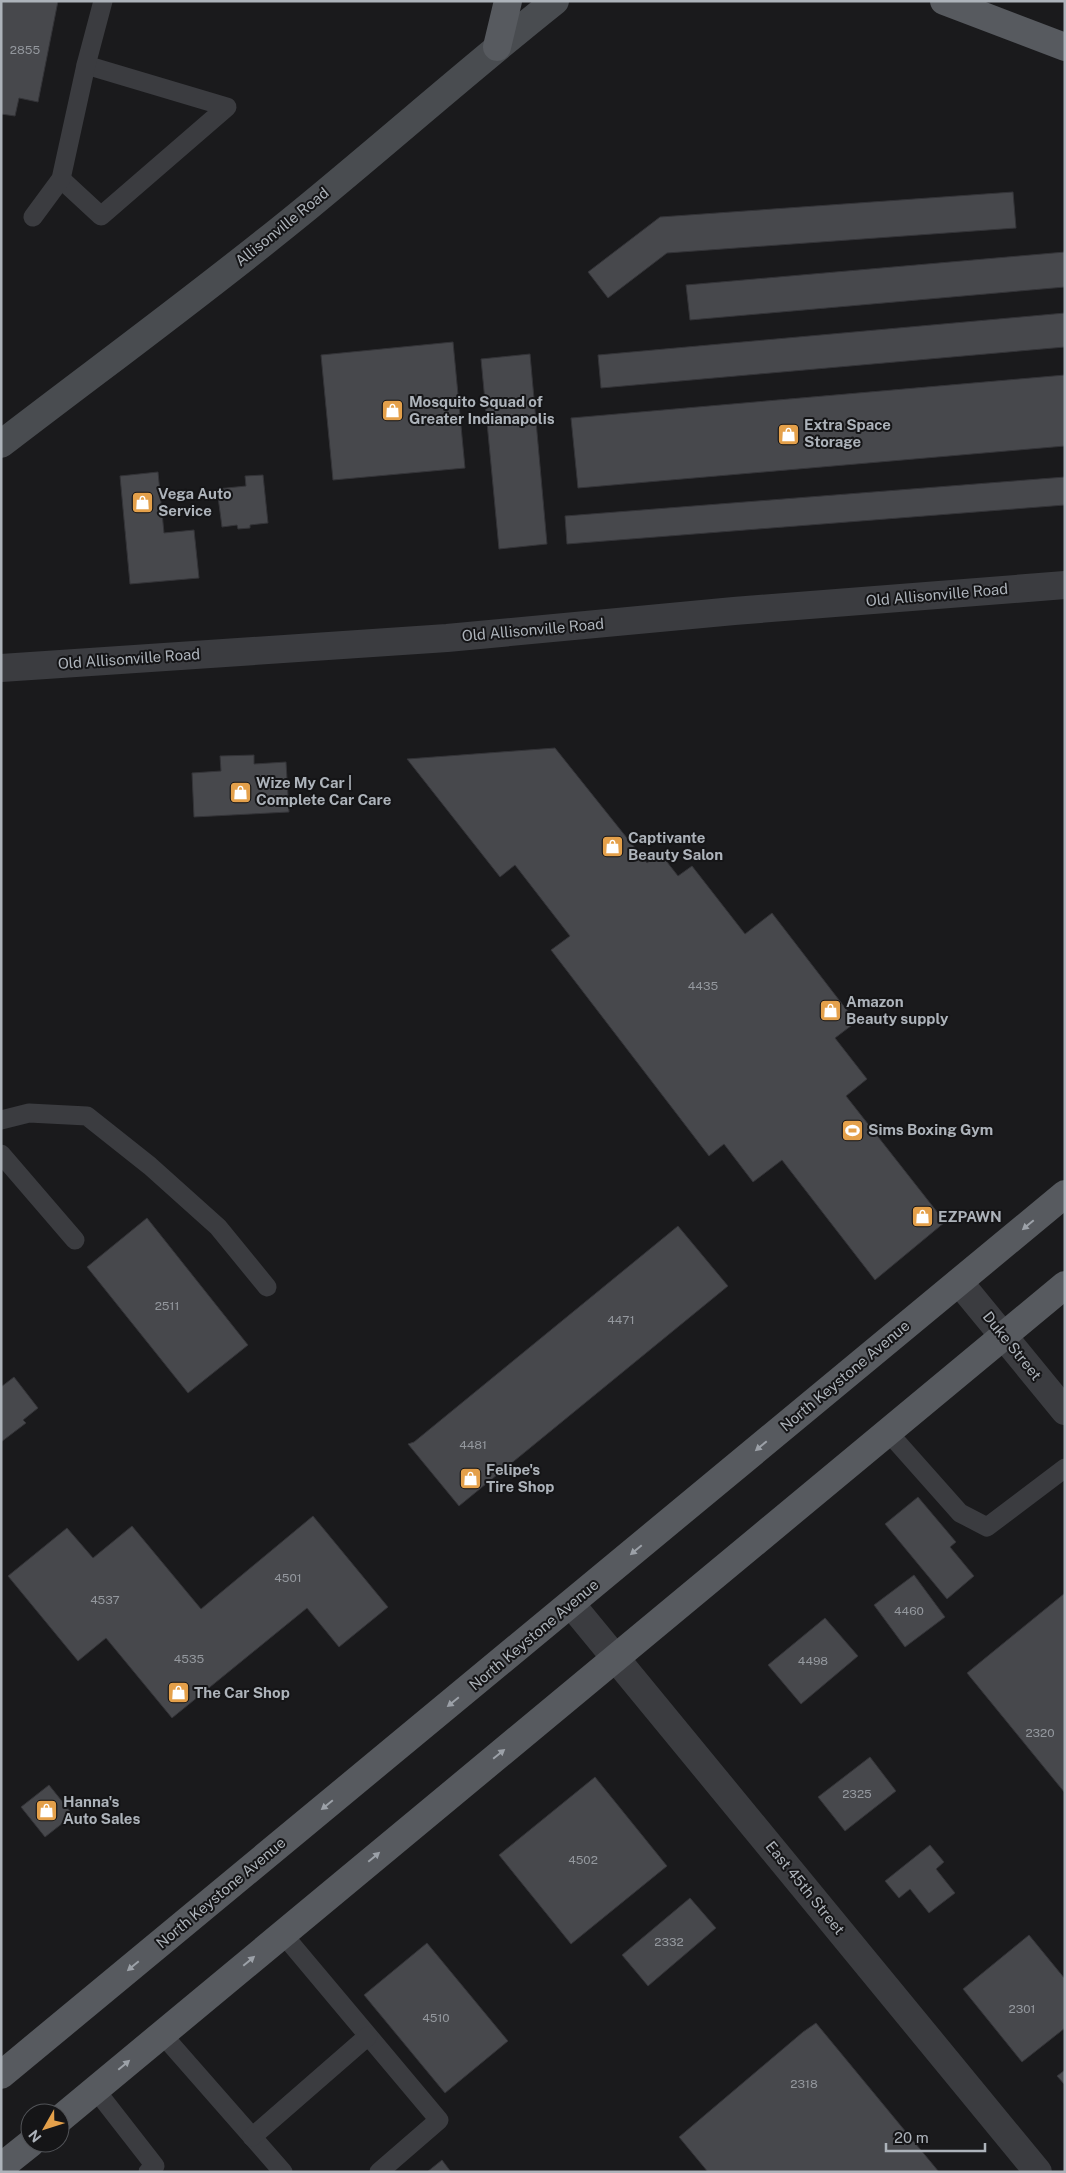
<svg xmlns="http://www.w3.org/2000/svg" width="1066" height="2173" viewBox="0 0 1066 2173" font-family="'Public Sans',sans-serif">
  <rect width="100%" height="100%" fill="#1a1a1c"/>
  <!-- building -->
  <g fill="#47484c" stroke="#343438">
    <path d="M1,1H58L38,102L19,98L15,116L1,114Z"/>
    <path d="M1013,192L1016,228L667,253L608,298L588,272L660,217Z"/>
    <path d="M1065,252V287L690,320L686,285Z"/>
    <path d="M1065,313V347L601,388L598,355Z"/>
    <path d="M453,342L465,468L333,480L321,355Z"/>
    <path d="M530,354L547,544L499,549L481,359Z"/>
    <path d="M1065,375V446L578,488L571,418Z"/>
    <path d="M158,472L164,533L194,530L199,578L130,584L120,476Z"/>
    <path d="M263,475L268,523L250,525V528L238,529L237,525L222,527L217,489L246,486L245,476Z"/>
    <path d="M1065,477V505L567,544L565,516Z"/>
    <path d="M555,748L647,863L660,853L678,876L692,866L745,934L772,913L856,1022L835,1038L867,1079L846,1096L945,1222L875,1280L782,1160L753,1182L724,1144L709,1156L551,950L570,936L515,865L500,877L407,759Z"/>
    <path d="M254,755V764L286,762L289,812L194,817L192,773L221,771L220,756Z"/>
    <path d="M147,1218L248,1345L188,1393L87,1267Z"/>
    <path d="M678,1226L728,1286L459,1506L408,1444L414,1442Z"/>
    <path d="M14,1377L38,1408L23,1420L26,1423L1,1442V1387Z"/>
    <path d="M918,1497L956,1542L950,1547L974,1576L947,1599L885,1524Z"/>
    <path d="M313,1516L388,1607L339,1647L307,1608L172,1718L106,1638L78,1661L8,1576L67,1528L93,1558L132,1526L201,1609Z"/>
    <path d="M914,1575L945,1617L905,1647L874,1605Z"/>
    <path d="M1065,1593V1793L967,1673Z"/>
    <path d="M825,1618L858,1656L801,1704L768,1665Z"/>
    <path d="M870,1757L896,1791L845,1831L818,1797Z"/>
    <path d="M595,1777L667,1866L571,1944L499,1855Z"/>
    <path d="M49,1785L73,1815L45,1837L21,1807Z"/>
    <path d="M930,1845L944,1862L936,1869L955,1893L929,1913L910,1889L899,1898L885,1881Z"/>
    <path d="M690,1898L716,1928L648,1986L622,1955Z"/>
    <path d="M1029,1935L1065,1979V2028L1022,2062L963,1989Z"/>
    <path d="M427,1943L508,2041L445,2093L364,1995Z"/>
    <path d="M816,2023L939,2172H708L679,2137L803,2032Z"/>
    <path d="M1065,2070V2085L1057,2076Z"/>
    <path d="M442,2160L451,2172H427Z"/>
  </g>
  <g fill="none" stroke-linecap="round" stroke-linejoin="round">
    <!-- service -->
    <g stroke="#3b3c40" stroke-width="19">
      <path d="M61,179L101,216L227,107L86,65"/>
      <path d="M33,217L61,179L86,65L103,1"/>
      <path d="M1,1120L29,1113L87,1116L150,1166L218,1227L267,1287"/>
      <path d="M1,1154L75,1240"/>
      <path d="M888,1432L960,1513L987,1527L1065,1468"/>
      <path d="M282,1933L439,2120L379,2172"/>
      <path d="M162,2034L283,2172"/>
      <path d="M95,2089L155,2166L148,2172"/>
      <path d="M252,2137L368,2036"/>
    </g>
    <!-- minor -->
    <g stroke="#3b3c40" stroke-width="28">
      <path d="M1,668L447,638L734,611L1065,585"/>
      <path d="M959,1282L1065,1411"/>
      <path d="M571,1604L1038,2172"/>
    </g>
    <!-- secondary -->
    <path stroke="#494c50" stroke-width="28" d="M1,444C100,368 200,295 297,216C384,145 467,71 555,1"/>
    <!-- primary -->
    <g stroke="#575a5f" stroke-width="28">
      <path d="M944,1L1065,47"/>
      <path d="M497,47L508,1"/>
      <path d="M1,2075L1065,1194"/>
      <path d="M60,2119L1065,1285"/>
      <path d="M1,2167L31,2143"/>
    </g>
  </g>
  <!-- one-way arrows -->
  <defs><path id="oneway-solid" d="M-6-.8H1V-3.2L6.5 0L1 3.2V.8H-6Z" transform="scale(1.25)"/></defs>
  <g fill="#9ca1a8">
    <use href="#oneway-solid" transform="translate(1028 1225) rotate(140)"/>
    <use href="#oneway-solid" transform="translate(761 1446) rotate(140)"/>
    <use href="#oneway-solid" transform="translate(636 1550) rotate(140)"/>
    <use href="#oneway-solid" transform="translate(453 1702) rotate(141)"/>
    <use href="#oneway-solid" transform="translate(499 1754) rotate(-39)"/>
    <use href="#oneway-solid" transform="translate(327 1805) rotate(141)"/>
    <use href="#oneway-solid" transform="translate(374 1857) rotate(-40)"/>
    <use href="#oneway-solid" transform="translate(249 1961) rotate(-40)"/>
    <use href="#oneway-solid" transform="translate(133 1966) rotate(140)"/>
    <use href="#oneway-solid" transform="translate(124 2065) rotate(-40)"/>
  </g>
  <!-- icons -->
  <defs>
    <symbol id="shop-square" viewBox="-11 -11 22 22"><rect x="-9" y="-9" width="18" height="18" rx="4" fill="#e4a04a" stroke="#151517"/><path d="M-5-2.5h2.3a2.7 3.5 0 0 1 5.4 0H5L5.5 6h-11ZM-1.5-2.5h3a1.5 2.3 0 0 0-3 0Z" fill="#fff"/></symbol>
    <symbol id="stadium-square" viewBox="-11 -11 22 22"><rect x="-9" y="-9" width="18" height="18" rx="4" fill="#e4a04a" stroke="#151517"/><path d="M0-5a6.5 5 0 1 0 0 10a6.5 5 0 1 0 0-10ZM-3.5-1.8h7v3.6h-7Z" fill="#fff"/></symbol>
  </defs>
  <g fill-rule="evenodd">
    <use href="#shop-square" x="380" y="398" width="25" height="25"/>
    <use href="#shop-square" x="776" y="422" width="25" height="25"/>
    <use href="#shop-square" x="130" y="490" width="25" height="25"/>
    <use href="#shop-square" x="228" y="780" width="25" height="25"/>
    <use href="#shop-square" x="600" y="834" width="25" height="25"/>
    <use href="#shop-square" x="818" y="998" width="25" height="25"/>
    <use href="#stadium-square" x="840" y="1118" width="25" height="25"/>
    <use href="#shop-square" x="910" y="1204" width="25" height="25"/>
    <use href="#shop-square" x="458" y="1466" width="25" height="25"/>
    <use href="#shop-square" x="166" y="1680" width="25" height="25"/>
    <use href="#shop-square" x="34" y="1798" width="25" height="25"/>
  </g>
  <g text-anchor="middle" stroke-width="4" stroke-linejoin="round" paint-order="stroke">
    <!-- number labels -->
    <g font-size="12" fill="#94989e">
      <text x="25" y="54">2855</text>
      <text x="703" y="990">4435</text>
      <text x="167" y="1310">2511</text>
      <text x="621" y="1324">4471</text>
      <text x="473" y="1449">4481</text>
      <text x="288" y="1582">4501</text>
      <text x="105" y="1604">4537</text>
      <text x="909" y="1615">4460</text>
      <text x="189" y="1663">4535</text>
      <text x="813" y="1665">4498</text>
      <text x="1040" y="1737">2320</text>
      <text x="857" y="1798">2325</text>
      <text x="583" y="1864">4502</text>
      <text x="669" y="1946">2332</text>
      <text x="1022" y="2013">2301</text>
      <text x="436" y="2022">4510</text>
      <text x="804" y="2088">2318</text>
    </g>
    <!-- street labels -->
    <g font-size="15" fill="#adb3ba" stroke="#151517">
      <text transform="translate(282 227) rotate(-39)" y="5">Allisonville Road</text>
      <text transform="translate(937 595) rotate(-5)" y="5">Old Allisonville Road</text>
      <text transform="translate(533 630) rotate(-5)" y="5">Old Allisonville Road</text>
      <text transform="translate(129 659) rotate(-4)" y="5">Old Allisonville Road</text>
      <text transform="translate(1012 1346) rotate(51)" y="5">Duke Street</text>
      <text transform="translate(845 1376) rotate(-40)" y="5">North Keystone Avenue</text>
      <text transform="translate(534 1635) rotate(-40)" y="5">North Keystone Avenue</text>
      <text transform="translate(805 1888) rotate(51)" y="5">East 45th Street</text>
      <text transform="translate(221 1893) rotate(-40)" y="5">North Keystone Avenue</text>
    </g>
    <!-- poi labels -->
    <g font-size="15" font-weight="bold" fill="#adb3ba" stroke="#151517" text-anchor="start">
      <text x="409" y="407">Mosquito Squad of<tspan x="409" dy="17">Greater Indianapolis</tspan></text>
      <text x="804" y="430">Extra Space<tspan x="804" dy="17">Storage</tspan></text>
      <text x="158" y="499">Vega Auto<tspan x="158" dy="17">Service</tspan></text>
      <text x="256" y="788">Wize My Car |<tspan x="256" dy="17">Complete Car Care</tspan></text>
      <text x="628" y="843">Captivante<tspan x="628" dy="17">Beauty Salon</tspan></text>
      <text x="846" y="1007">Amazon<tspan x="846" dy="17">Beauty supply</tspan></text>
      <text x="868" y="1135">Sims Boxing Gym</text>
      <text x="938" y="1222">EZPAWN</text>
      <text x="486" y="1475">Felipe's<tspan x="486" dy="17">Tire Shop</tspan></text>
      <text x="194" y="1698">The Car Shop</text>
      <text x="63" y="1807">Hanna's<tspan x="63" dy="17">Auto Sales</tspan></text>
    </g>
  </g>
  <!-- border -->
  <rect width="1066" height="2173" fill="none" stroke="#adb3ba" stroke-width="5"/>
  <!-- north arrow -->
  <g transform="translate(45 2128) rotate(231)"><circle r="24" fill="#151517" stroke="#525458"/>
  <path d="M0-4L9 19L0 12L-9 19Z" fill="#e4a04a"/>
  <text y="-8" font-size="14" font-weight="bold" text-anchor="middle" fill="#adb3ba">N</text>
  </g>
  <!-- scale -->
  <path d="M886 2143v8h99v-8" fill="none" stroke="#adb3ba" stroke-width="2.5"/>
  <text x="894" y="2143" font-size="15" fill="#adb3ba" stroke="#151517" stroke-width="4" paint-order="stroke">20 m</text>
</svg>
